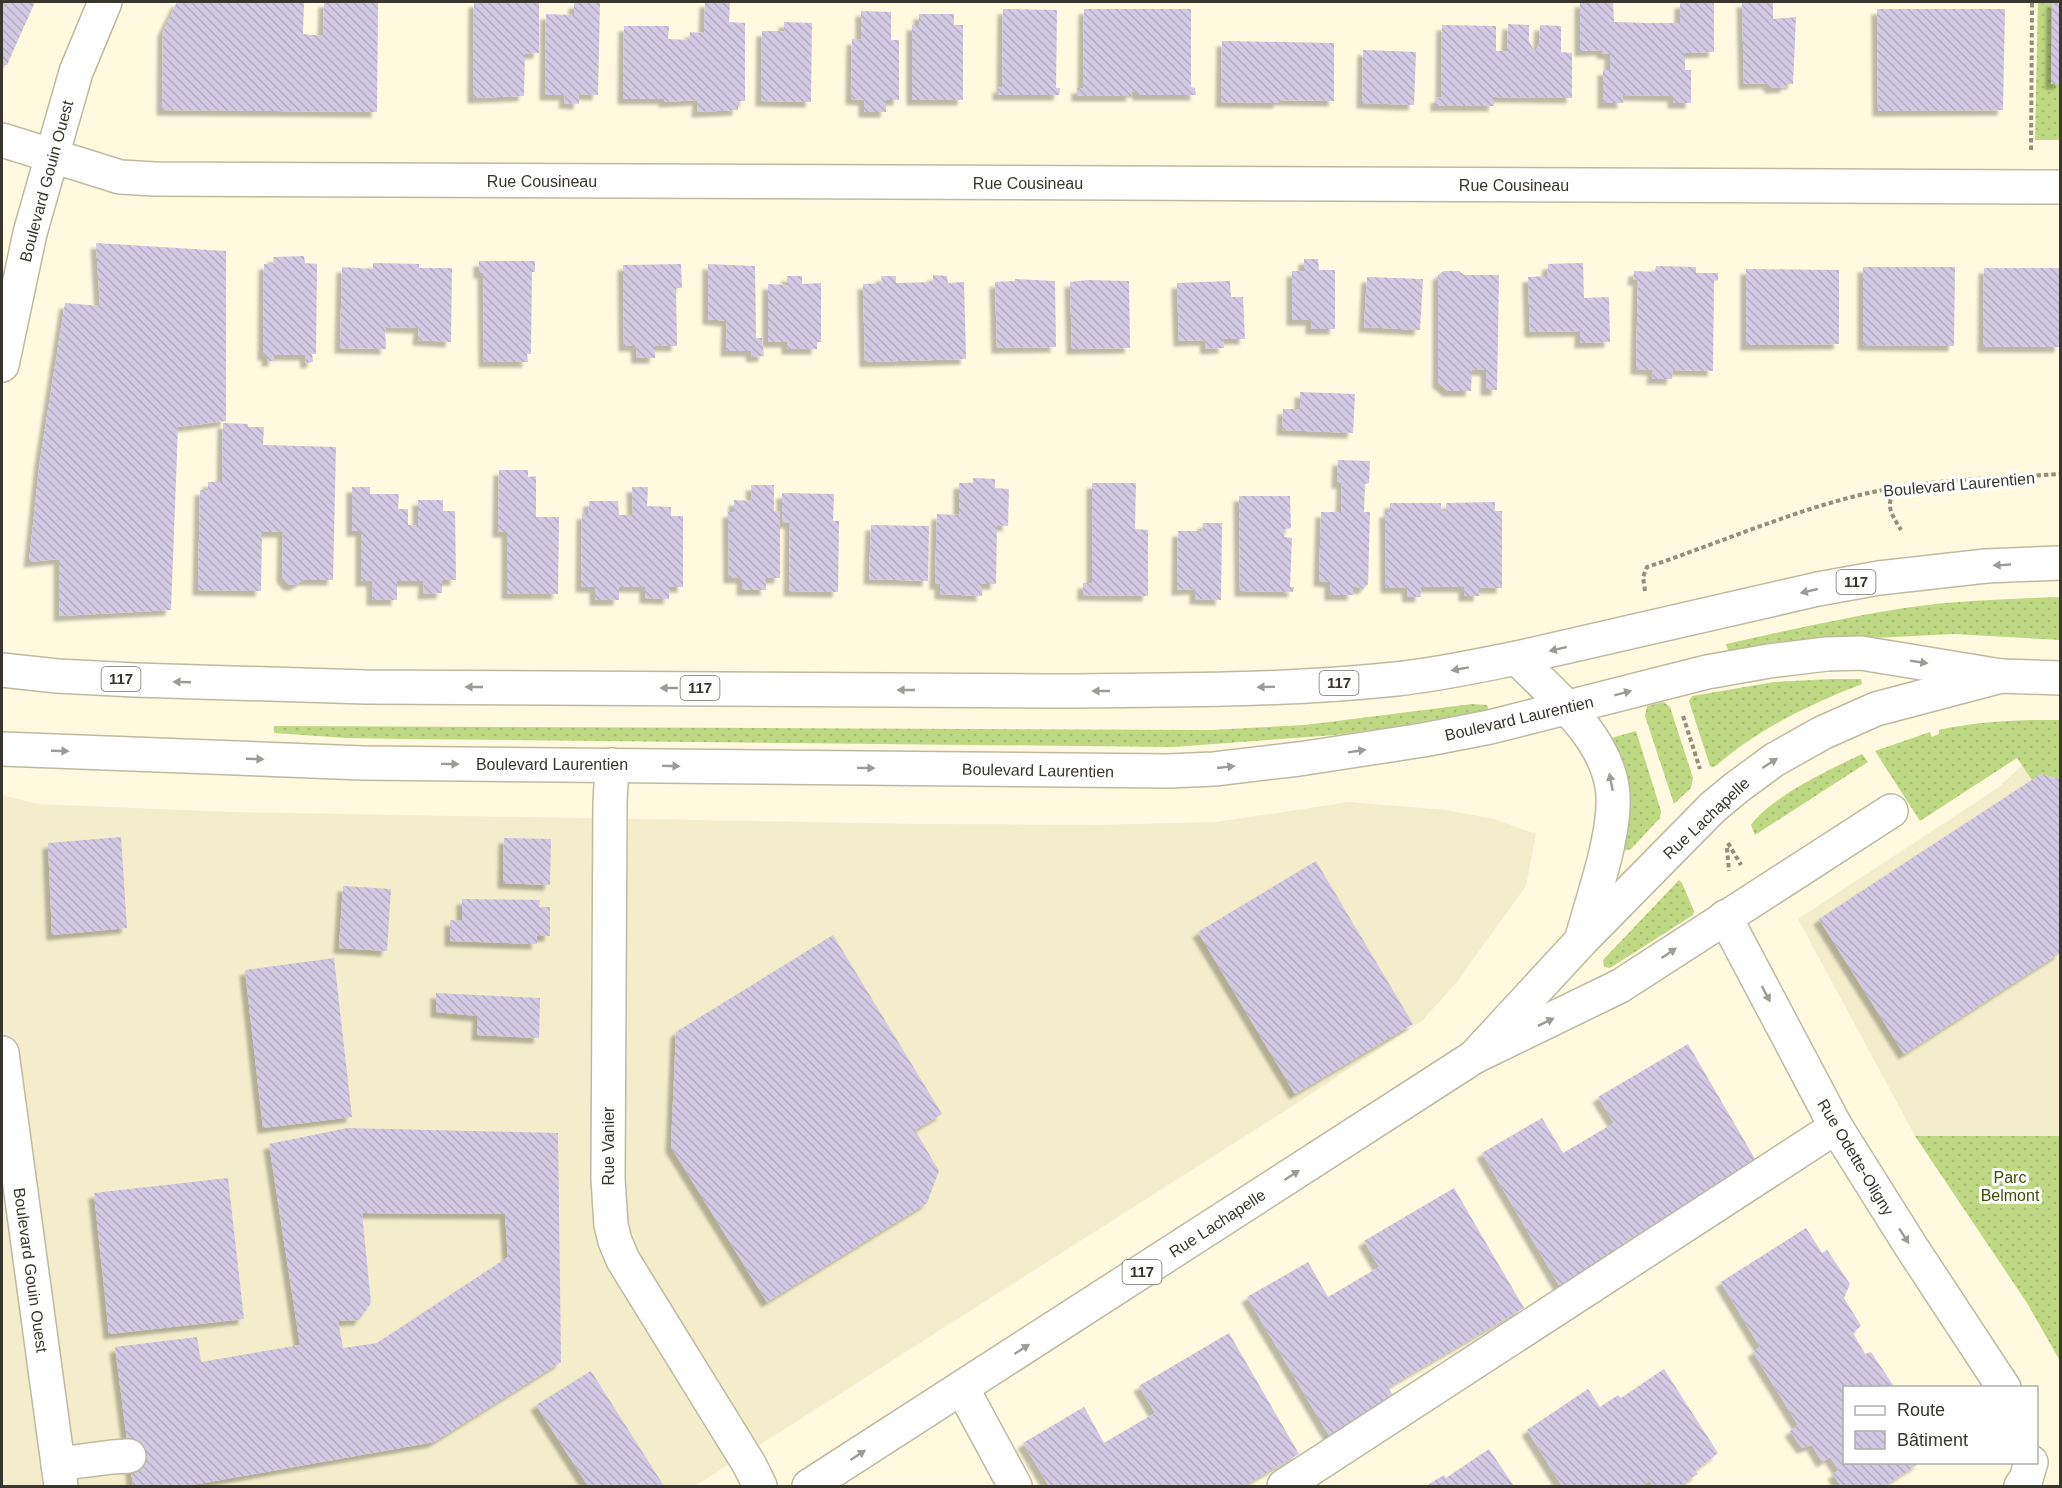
<svg xmlns="http://www.w3.org/2000/svg" width="2062" height="1488" viewBox="0 0 2062 1488" font-family="Helvetica,sans-serif">
  <defs>
    <pattern id="grass-dots" width="8" height="8" patternUnits="userSpaceOnUse" patternTransform="scale(1.5)"><rect width="8" height="8" fill="#bfd883"/><path d="M2 2h.1M6 6h.1" fill="none" stroke="#a5ba71" stroke-width="1.8" stroke-linecap="round"/></pattern>
    <pattern id="building-back-hatch" width="6" height="6" patternUnits="userSpaceOnUse" patternTransform="scale(1.5)"><rect width="6" height="6" fill="#d2c9e2"/><path d="M-1 5l2 2M0 0l6 6M5-1l2 2" fill="none" stroke="#b5adc2"/></pattern>
    <filter id="shadow"><feDropShadow dx="-5.5" dy="5.5" stdDeviation="1.5" flood-color="#0004"/></filter>
  </defs>
  <rect width="100%" height="100%" fill="#fef9df"/>
  <!-- built -->
  <g fill="#f3edcb">
    <path d="M2040,748L2060,752V1136H1915L1798,919L1999,787Z"/>
    <path d="M2,795L38,804L230,812L917,824L1097,825L1216,822L1349,802L1446,810L1494,819L1536,834L1526,886L1456,983L1422,1021L1294,1105L695,1486H2Z"/>
  </g>
  <!-- grass -->
  <g fill="url(#grass-dots)">
    <path d="M2038,2H2060V140H2035Z"/>
    <path d="M2060,597V640L1954,634L1833,640L1729,653L1726,644C1790,630 1854,615 1919,606C1966,600 2013,599 2060,597Z"/>
    <path d="M1831,679H1861L1862,684C1811,704 1759,728 1717,765L1713,767L1710,766L1689,701L1692,696L1774,682Z"/>
    <path d="M1664,702L1670,707L1693,778L1691,788L1674,804L1645,716L1647,706Z"/>
    <path d="M1472,704L1487,705L1489,710L1393,727L1336,735L1173,747L405,739L346,738L274,733V726L1211,730L1305,725Z"/>
    <path d="M2031,720H2060V779L2041,774L2032,780L2017,758L1920,821L1875,751L1930,732L1932,737L1939,734V730C1969,723 2000,721 2031,720Z"/>
    <path d="M1636,731L1661,811L1660,818L1631,849L1624,851L1621,849L1617,752L1611,738Z"/>
    <path d="M1862,754L1868,762L1755,835L1751,825C1771,797 1830,769 1862,754Z"/>
    <path d="M1679,880L1682,883L1694,911L1693,915L1610,968L1604,967L1603,960Z"/>
    <path d="M1915,1136H2060V1361L2027,1303Z"/>
  </g>
  <!-- building -->
  <g fill="url(#building-back-hatch)" fill-rule="evenodd" filter="url(#shadow)">
    <path d="M2,2H35L7,65H2Z"/>
    <path d="M177,2H304L303,34L323,36L324,2H378L377,112L162,110L163,31Z"/>
    <path d="M474,2H539V53L525,54L524,96L473,98Z"/>
    <path d="M705,2H730L729,22L745,23V101H738V110L697,112L698,100L664,102V99H623L624,26H669L668,39L689,40L690,32L704,33Z"/>
    <path d="M1580,2H1613L1614,22L1649,23H1680V3H1714V52L1685,53V70H1691V103H1673V96L1622,95L1623,103H1603V70H1610V54L1602,53V50L1580,51Z"/>
    <path d="M1742,2H1773V19L1796,17L1793,84H1786V87L1772,88L1767,83L1744,84Z"/>
    <path d="M2052,2H2060V84H2051Z"/>
    <path d="M574,3H600L598,95L579,94V104L564,103L565,95H545L546,14L574,15Z"/>
    <path d="M1003,9L1057,10L1056,88H1060L1059,95H998V87L1002,88Z"/>
    <path d="M1084,9H1191V87L1195,88L1196,95H1138V92H1131L1132,96H1077V88H1083Z"/>
    <path d="M1877,9H2005L2003,110L1878,111Z"/>
    <path d="M861,11L891,12V40H899V100H886V112H864V100L851,99L852,39L861,40Z"/>
    <path d="M919,14H954V25H963V100H912V25H919Z"/>
    <path d="M784,22L812,23L811,102L761,101L762,31H784Z"/>
    <path d="M1508,24L1529,25V41L1535,53L1539,43L1540,25L1561,26V52L1572,53V98L1494,97V106H1436V98L1441,97L1442,25L1496,26V51H1507Z"/>
    <path d="M1222,41L1334,43V101L1279,100V103L1221,102Z"/>
    <path d="M1363,50L1416,52L1414,105L1362,103Z"/>
    <path d="M96,243L226,251V421L178,427L171,610L59,616V559L29,562L40,460L65,303L100,306Z"/>
    <path d="M304,256L305,263L317,264L316,354H312L313,362L306,363L305,355H274V361H267V355H263L264,264H274L273,257Z"/>
    <path d="M1304,259H1318L1319,270H1335V329H1311V320H1292V271H1304Z"/>
    <path d="M479,261H535V272H532L531,354H527L528,362H484L483,273H479Z"/>
    <path d="M373,263L419,264V268H452L451,342L418,340L419,328L385,327L386,349L340,348L342,267L373,269Z"/>
    <path d="M1583,263L1584,298L1609,297L1610,342L1580,343V331L1530,332L1528,277L1547,276L1548,264Z"/>
    <path d="M681,264L682,288H676L677,346H655V358H637L636,346H624L623,265Z"/>
    <path d="M708,264L755,266L756,338H762L764,356L752,357L751,351H726L727,321L708,319Z"/>
    <path d="M1656,266L1696,267V273H1718V280L1714,281L1713,371L1673,370L1672,379H1652L1653,370L1636,369L1638,280H1633L1634,271L1655,272Z"/>
    <path d="M1863,267H1955L1954,346L1863,345Z"/>
    <path d="M1984,268H2060V347H1983Z"/>
    <path d="M1746,269L1839,270V344L1746,345Z"/>
    <path d="M1444,271H1459L1464,275H1499L1497,390H1486V370H1472L1471,391H1448L1438,382V275Z"/>
    <path d="M933,275L947,276L948,283L964,282L966,359L865,362L863,284L882,283L881,276H896V283L933,282Z"/>
    <path d="M787,276H802V284L821,283V342H817V349H787V342H768V284L787,285Z"/>
    <path d="M1367,277L1423,279L1420,330L1364,327Z"/>
    <path d="M1015,279L1055,281L1056,347L997,348L995,282L1015,281Z"/>
    <path d="M1088,280L1129,281L1130,348L1072,349L1070,282Z"/>
    <path d="M1230,281L1231,297H1243L1245,339H1223L1224,348L1206,349L1205,340L1179,341L1177,283Z"/>
    <path d="M1300,392L1355,394L1353,433L1282,430L1283,409H1300Z"/>
    <path d="M223,423L248,424V427H264L263,445H265L336,447L333,580H303L296,585H289L282,577L283,532H262L261,591L198,590L200,490H208V482H222Z"/>
    <path d="M1338,460L1370,461L1369,483L1365,484L1364,512H1370L1368,584L1363,589L1353,586V595H1330V582L1319,581L1321,512H1341L1342,483H1337Z"/>
    <path d="M499,470H528V477L536,476V517H559L558,594H507V532H498Z"/>
    <path d="M973,478L995,479V488L1009,489L1008,526L997,525L996,584H982V596L940,594V584H935L937,514L959,515V483H973Z"/>
    <path d="M1092,483H1136L1135,529L1148,530V596L1083,595V583H1092Z"/>
    <path d="M751,485H774V511L780,512V578H766V590H742V578H729L728,512H734V500L752,501Z"/>
    <path d="M352,487H370V494H399L398,509H408V525H418V500H443V511H455L456,580H442V593L423,594L424,581H397V600H372V581H361V531H352Z"/>
    <path d="M632,487H648L647,506L671,507V516H683V587H670L669,599L645,598V587H619V600H595V587H581L582,514H588L589,501H618L619,515H633Z"/>
    <path d="M782,493L834,494L833,521H839L838,592L789,591L790,523L782,522Z"/>
    <path d="M1239,496H1290L1291,528L1285,529L1284,537L1292,538L1290,587H1294L1293,592L1240,591Z"/>
    <path d="M1495,502V511H1502V588H1479V596H1464V587H1420L1421,597H1408L1407,588H1386L1385,512H1390V503H1441V511H1446V503Z"/>
    <path d="M1203,523H1222L1221,600L1195,599V589L1177,590L1178,531H1202Z"/>
    <path d="M871,525L929,526L928,581L869,579Z"/>
    <path d="M2041,774L2060,779V953L1904,1054L1819,919Z"/>
    <path d="M121,837L127,928L52,935L48,843Z"/>
    <path d="M504,838L551,839L550,885L503,883Z"/>
    <path d="M1316,861L1413,1024L1295,1094L1198,932Z"/>
    <path d="M343,886L391,889L387,951L339,948Z"/>
    <path d="M462,899L540,900L539,907H550V936H537V944L450,941V920L462,921Z"/>
    <path d="M833,935L942,1114L915,1130L939,1171L927,1203L767,1302L671,1147L676,1032Z"/>
    <path d="M334,958L352,1117L263,1128L245,970Z"/>
    <path d="M436,993L540,998L539,1038L477,1035L478,1016L436,1012Z"/>
    <path d="M1688,1044L1758,1164L1623,1243L1630,1255L1564,1294L1482,1153L1542,1118L1563,1153L1614,1123L1598,1097Z"/>
    <path d="M347,1128L558,1133L561,1362L434,1442L187,1486H133L115,1347L197,1337L201,1362L300,1345L269,1144ZM362,1213L505,1214L508,1257L377,1343L343,1348L338,1321L359,1320L371,1303Z"/>
    <path d="M228,1178L244,1319L109,1334L94,1193Z"/>
    <path d="M1454,1188L1524,1308L1388,1387L1395,1399L1330,1437L1247,1297L1308,1262L1328,1297L1379,1267L1364,1241Z"/>
    <path d="M1806,1228L1822,1253L1827,1250L1850,1284L1844,1298L1861,1326L1853,1333L1865,1354L1871,1352L1895,1388H1844V1462H1921L1884,1486H1841L1833,1474L1839,1470L1830,1457L1822,1462L1812,1445L1802,1448L1790,1431L1798,1425L1753,1352L1760,1347L1721,1282Z"/>
    <path d="M1229,1333L1299,1454L1243,1486H1049L1023,1443L1084,1407L1104,1443L1155,1413L1139,1386Z"/>
    <path d="M1664,1369L1718,1453L1695,1471L1698,1474L1679,1486H1653L1650,1481L1640,1486H1562L1527,1430L1588,1389L1600,1407L1618,1395L1621,1398Z"/>
    <path d="M591,1371L664,1486H588L536,1405Z"/>
    <path d="M1489,1449L1514,1486H1426L1444,1475L1446,1478Z"/>
  </g>
  <g fill="none" stroke-linecap="round" stroke-linejoin="round">
    <defs>
      <g id="minor">
        <path d="M2,140L120,177L155,179L2060,187"/>
        <path d="M2,365L30,233L76,72L105,2"/>
        <path d="M2,749L363,763L1168,771L1214,769L1299,759L1423,740L1490,727L1707,672L1769,661L1827,654L1861,653L2001,676"/>
        <path d="M612,765L610,803L608,1179L611,1225L615,1241L623,1260L749,1464L760,1486"/>
        <path d="M1725,917L1836,1127L1912,1248L2004,1388"/>
        <path d="M2,1053L61,1486"/>
        <path d="M1476,1056L1620,986L1891,811"/>
        <path d="M962,1388L1015,1486"/>
        <path d="M58,1464L112,1457L129,1456"/>
        <path d="M1284,1486L1836,1127"/>
        <path d="M2021,1486L2026,1479L2031,1462"/>
      </g>
      <g id="major">
        <path d="M1517,658C1552,694 1603,733 1612,786C1619,826 1593,897 1582,938"/>
        <path d="M2,670L57,676L135,680L366,687L1049,691C1164,690 1281,691 1396,679C1436,675 1477,666 1517,658L1818,589L1879,578L1986,566L2060,563"/>
        <path d="M809,1486L1474,1057L1582,940L1713,807L1736,788L1774,760L1822,733L1876,709L2001,676L2060,678"/>
      </g>
    </defs>
    <!-- minor casing -->
    <use href="#minor" stroke="#bebaa1" stroke-width="36"/>
    <!-- major casing -->
    <use href="#major" stroke="#bebaa1" stroke-width="36"/>
    <!-- path -->
    <g stroke="#928f7e" stroke-width="4" stroke-dasharray="4.5 3" stroke-linecap="butt">
      <path d="M2031,150L2032,2"/>
      <path d="M1899,487C1883,503 1891,513 1901,530"/>
      <path d="M1645,591L1643,577L1647,567C1723,542 1795,509 1873,492C1934,479 1998,478 2060,474"/>
      <path d="M1683,716L1700,769"/>
      <path d="M1728,843L1741,865"/>
      <path d="M1727,848L1729,871"/>
    </g>
    <!-- minor -->
    <use href="#minor" stroke="#fff" stroke-width="33"/>
    <!-- major -->
    <use href="#major" stroke="#fff" stroke-width="33"/>
  </g>
  <!-- one-way arrows -->
  <defs><path id="oneway-solid" d="M-6-.8H1V-3.2L6.5 0L1 3.2V.8H-6Z" transform="scale(1.5)"/></defs>
  <g fill="#9c9b96">
    <use href="#oneway-solid" transform="translate(2002 565) rotate(177)"/>
    <use href="#oneway-solid" transform="translate(1809 591) rotate(167)"/>
    <use href="#oneway-solid" transform="translate(1558 649) rotate(167)"/>
    <use href="#oneway-solid" transform="translate(1919 662) rotate(9)"/>
    <use href="#oneway-solid" transform="translate(1460 669) rotate(170)"/>
    <use href="#oneway-solid" transform="translate(182 682) rotate(-178)"/>
    <use href="#oneway-solid" transform="translate(474 687) rotate(-180)"/>
    <use href="#oneway-solid" transform="translate(1266 687) rotate(178)"/>
    <use href="#oneway-solid" transform="translate(669 688) rotate(-180)"/>
    <use href="#oneway-solid" transform="translate(906 690) rotate(-180)"/>
    <use href="#oneway-solid" transform="translate(1101 691) rotate(180)"/>
    <use href="#oneway-solid" transform="translate(1623 693) rotate(-15)"/>
    <use href="#oneway-solid" transform="translate(60 751) rotate(2)"/>
    <use href="#oneway-solid" transform="translate(1357 751) rotate(-9)"/>
    <use href="#oneway-solid" transform="translate(255 759) rotate(2)"/>
    <use href="#oneway-solid" transform="translate(1770 763) rotate(-33)"/>
    <use href="#oneway-solid" transform="translate(450 764) rotate(1)"/>
    <use href="#oneway-solid" transform="translate(671 766) rotate(1)"/>
    <use href="#oneway-solid" transform="translate(1226 767) rotate(-6)"/>
    <use href="#oneway-solid" transform="translate(866 768) rotate(1)"/>
    <use href="#oneway-solid" transform="translate(1611 782) rotate(-101)"/>
    <use href="#oneway-solid" transform="translate(1669 953) rotate(-34)"/>
    <use href="#oneway-solid" transform="translate(1766 994) rotate(62)"/>
    <use href="#oneway-solid" transform="translate(1546 1022) rotate(-26)"/>
    <use href="#oneway-solid" transform="translate(1292 1175) rotate(-33)"/>
    <use href="#oneway-solid" transform="translate(1904 1236) rotate(57)"/>
    <use href="#oneway-solid" transform="translate(1022 1349) rotate(-33)"/>
    <use href="#oneway-solid" transform="translate(858 1455) rotate(-33)"/>
  </g>
  <g text-anchor="middle" stroke-width="6" stroke-linejoin="round" paint-order="stroke">
    <!-- shield labels -->
    <g fill="#fff" stroke="#74736c" stroke-width="1.5">
      <rect x="1836.5" y="570" width="39" height="24" rx="4.5"/>
      <rect x="101.5" y="667" width="39" height="24" rx="4.5"/>
      <rect x="1319.5" y="671" width="39" height="24" rx="4.5"/>
      <rect x="680.5" y="676" width="39" height="24" rx="4.5"/>
      <rect x="1122.5" y="1260" width="39" height="24" rx="4.5"/>
    </g>
    <g font-size="15" font-weight="bold" fill="#39372d">
      <text x="1856" y="587">117</text>
      <text x="121" y="684">117</text>
      <text x="1339" y="688">117</text>
      <text x="700" y="693">117</text>
      <text x="1142" y="1277">117</text>
    </g>
    <!-- street labels -->
    <g font-size="16" fill="#39372d" stroke="#fff">
      <text transform="translate(46 181) rotate(-75)" y="6">Boulevard Gouin Ouest</text>
      <text x="542" y="187">Rue Cousineau</text>
      <text x="1028" y="189">Rue Cousineau</text>
      <text x="1514" y="191">Rue Cousineau</text>
      <text transform="translate(1959 484) rotate(-5)" y="6">Boulevard Laurentien</text>
      <text transform="translate(1519 718) rotate(-13)" y="6">Boulevard Laurentien</text>
      <text x="552" y="770">Boulevard Laurentien</text>
      <text transform="translate(1038 770) rotate(1)" y="6">Boulevard Laurentien</text>
      <text transform="translate(1706 818) rotate(-43)" y="6">Rue Lachapelle</text>
      <text transform="translate(608 1146) rotate(-90)" y="6">Rue Vanier</text>
      <text transform="translate(1856 1157) rotate(59)" y="6">Rue Odette-Oligny</text>
      <text transform="translate(1217 1223) rotate(-33)" y="6">Rue Lachapelle</text>
      <text transform="translate(31 1270) rotate(82)" y="6">Boulevard Gouin Ouest</text>
    </g>
    <!-- park labels -->
    <g font-size="16" fill="#3d4e02" stroke="#fff">
      <text x="2010" y="1183">Parc<tspan x="2010" dy="18">Belmont</tspan></text>
    </g>
  </g>
  <!-- border -->
  <rect width="2062" height="1488" fill="none" stroke="#39372d" stroke-width="6"/>
  <!-- legend -->
  <rect x="1843" y="1386" width="195" height="78" fill="#ffffff" stroke="#b0afab" stroke-width="1.5"/>
  <rect x="1855" y="1406" width="30" height="9" fill="#ffffff" stroke="#b0afab" stroke-width="1.5"/>
  <text x="1897" y="1416" font-size="18" fill="#39372d">Route</text>
  <rect x="1855" y="1431" width="30" height="18" fill="url(#building-back-hatch)" stroke="#b0afab" stroke-width="1.5"/>
  <text x="1897" y="1446" font-size="18" fill="#39372d">Bâtiment</text>
</svg>
